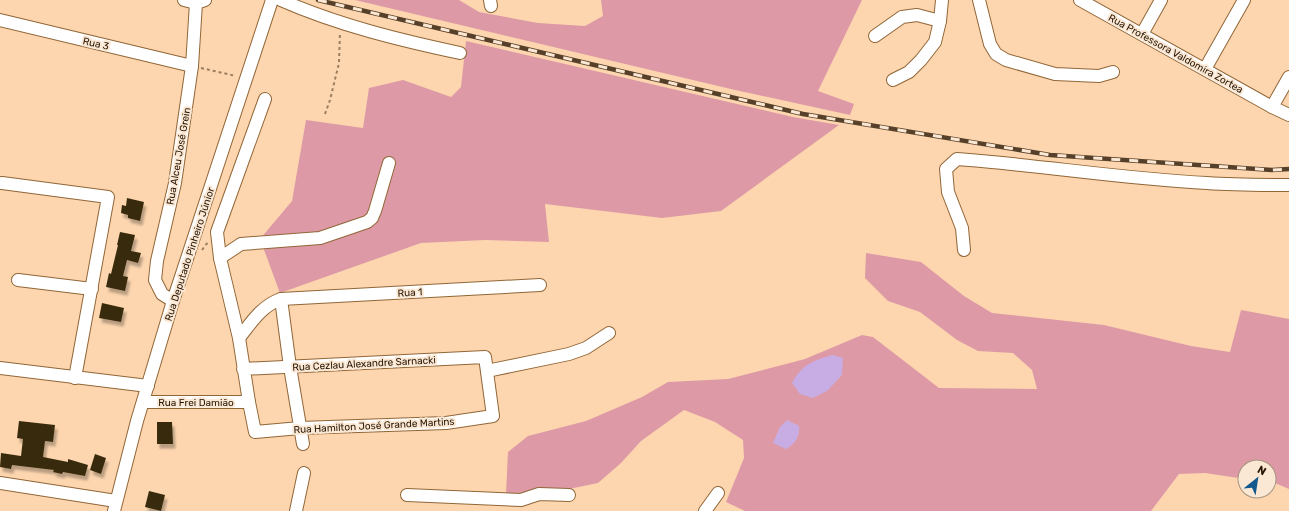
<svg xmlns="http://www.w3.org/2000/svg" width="1289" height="511" viewBox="0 0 1289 511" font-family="Rubik,sans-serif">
  <defs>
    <filter id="shadow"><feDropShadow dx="2.5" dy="4.5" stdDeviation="1" flood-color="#0004"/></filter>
  </defs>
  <rect width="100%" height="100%" fill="#fdd6af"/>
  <!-- forest -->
  <g fill="#dd9aa6">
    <path d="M355,0H459L479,12L538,23L585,26L603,16L601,0H862L818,91L854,104L850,115L735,90Z"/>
    <path d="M466,41L793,117L839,125L721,211L662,218L545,204L549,242L485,240L421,243L280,293L260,239L292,201L306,120L363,128L369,88L403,80L451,97L461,87Z"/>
    <path d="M866,253L921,262L964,296L992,313L1104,325L1191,346L1230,352L1241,310L1289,319V489L1275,483L1269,482V467H1245V479L1205,473L1179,474L1151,511H745L726,502L744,458L743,440L715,422L684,410L641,441L621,463L598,483L569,489L506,494L508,452L528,436L586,421L642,397L668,382L728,379L805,359L862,335L873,337L939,388L1037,389L1032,370L1013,353L978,351L957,340L920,312L888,301L865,278Z"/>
  </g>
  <!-- water -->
  <g fill="#c8ade4">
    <path d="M833,355L843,358L842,375L827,391L813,398L800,394L792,383C803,363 813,361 833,355Z"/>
    <path d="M787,420L799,426C800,437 795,444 786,449L773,443L780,427Z"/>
  </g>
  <!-- building -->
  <g fill="#392c0d" filter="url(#shadow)">
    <path d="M127,198L144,202L140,221L128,218V215L121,213L122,205L126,206Z"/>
    <path d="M120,232L135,235L131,251L141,253L138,263L127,260L123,276L128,277L125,291L106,287L109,273L111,274L118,245H117Z"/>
    <path d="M102,303L124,308L121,322L99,318Z"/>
    <path d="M19,421L55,425L53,442L45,441L43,457L68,462V459L88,465L85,476L63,472L62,474L53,472L54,470L12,465L11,469L0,467L1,453L21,456L23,439L17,438Z"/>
    <path d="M157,422H172L173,444H157Z"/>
    <path d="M95,454L106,458L101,474L90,470Z"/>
    <path d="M149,491L165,495L161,511L145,507Z"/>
  </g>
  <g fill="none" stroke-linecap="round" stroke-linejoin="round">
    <defs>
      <g id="minor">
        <path d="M184,0L196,3L205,0"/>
        <path d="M281,0C338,25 399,40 460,53"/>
        <path d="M490,0L491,6"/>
        <path d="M979,0L990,44L996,54L1006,60L1055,74L1099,76L1113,72"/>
        <path d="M1080,0L1272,107L1289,115"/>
        <path d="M0,20L192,66"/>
        <path d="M1142,34L1161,0"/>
        <path d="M875,36L902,17L917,15L940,21"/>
        <path d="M1205,69L1244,0"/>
        <path d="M893,80L909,72L921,60L935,42L940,21L942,0"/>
        <path d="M1272,107L1289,77"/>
        <path d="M2,183L108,197L75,378"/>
        <path d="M964,250L962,228L948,192L946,169L957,159C1040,165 1123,179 1207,183C1234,185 1262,185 1289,185"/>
        <path d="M220,258L241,244L320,238L367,222L372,218L375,211L389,163"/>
        <path d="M18,280L92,289"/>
        <path d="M281,299L290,367L303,444"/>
        <path d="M173,301L162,294L155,280L157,261L175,183L192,66L196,3"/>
        <path d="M239,338C251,323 261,306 281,299L540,285"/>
        <path d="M0,368L148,386"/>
        <path d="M243,369L485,357L493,416L446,423L300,428L255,432L249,402L239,338L220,258L217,232L265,99"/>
        <path d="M487,371L569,354L586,348L609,333"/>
        <path d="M143,402H249"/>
        <path d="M0,483L116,501"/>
        <path d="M407,495L521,500L539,494L569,495"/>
        <path d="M114,511L137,421L173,301L272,0"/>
        <path d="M296,511L304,473"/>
        <path d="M705,511L718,493"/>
      </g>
    </defs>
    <!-- minor casing -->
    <use href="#minor" stroke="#916637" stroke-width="14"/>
    <!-- path -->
    <g stroke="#9b7e60" stroke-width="2" stroke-dasharray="3 3" stroke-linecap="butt">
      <path d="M201,68L236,76"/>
      <path d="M325,114L330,100L339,63L340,32"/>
      <path d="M202,250L208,242"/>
    </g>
    <!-- minor -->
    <use href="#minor" stroke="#fff" stroke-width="12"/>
    <defs>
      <path id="rail" d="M318,0L803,114L1050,155L1272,170L1289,169"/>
    </defs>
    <!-- rail casing -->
    <use href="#rail" stroke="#564029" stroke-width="4.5"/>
    <!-- rail -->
    <use href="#rail" stroke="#fbe8d4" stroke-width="3" stroke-dasharray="9" stroke-linecap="butt"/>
  </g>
  <g text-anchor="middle" stroke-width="4" stroke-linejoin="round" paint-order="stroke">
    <!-- street labels -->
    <g font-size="10" fill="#261503" stroke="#fbe8d4">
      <text transform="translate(96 43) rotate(13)" y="4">Rua 3</text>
      <text transform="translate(1176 53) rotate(29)" y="4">Rua Professora Valdomira Zortea</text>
      <text transform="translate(178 156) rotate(-80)" y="4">Rua Alceu José Grein</text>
      <text transform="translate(189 254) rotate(-72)" y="4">Rua Deputado Pinheiro Júnior</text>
      <text transform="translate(410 292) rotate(-3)" y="4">Rua 1</text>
      <text transform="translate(364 363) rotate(-3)" y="4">Rua Cezlau Alexandre Sarnacki</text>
      <text x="196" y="406">Rua Frei Damião</text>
      <text transform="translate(374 425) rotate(-3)" y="4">Rua Hamilton José Grande Martins</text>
    </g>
  </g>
  <!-- north arrow -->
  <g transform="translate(1257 479) rotate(30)"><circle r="19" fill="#fbe8d4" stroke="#a69480"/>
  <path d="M0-3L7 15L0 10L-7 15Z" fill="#13598d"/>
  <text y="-6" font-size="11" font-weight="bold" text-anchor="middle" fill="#261503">N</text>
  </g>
</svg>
